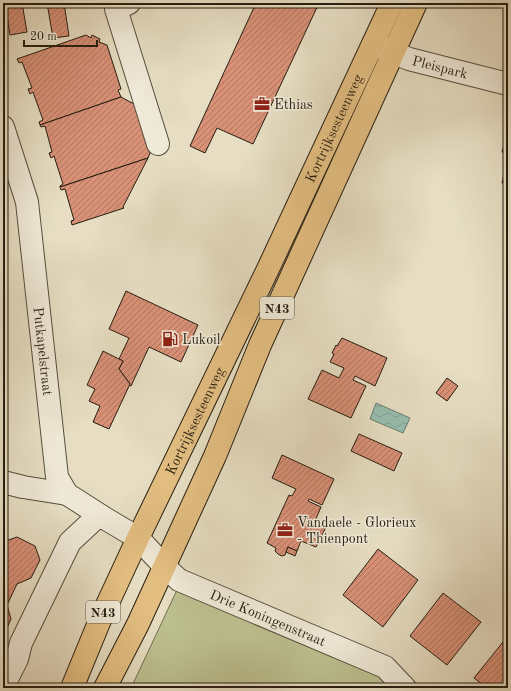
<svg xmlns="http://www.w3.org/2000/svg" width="511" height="691" viewBox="0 0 511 691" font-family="'Old Standard TT',serif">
  <defs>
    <pattern id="water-waves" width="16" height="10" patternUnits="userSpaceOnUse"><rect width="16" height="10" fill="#97bdae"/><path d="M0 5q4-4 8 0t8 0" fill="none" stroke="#82a295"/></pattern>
    <pattern id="building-hatch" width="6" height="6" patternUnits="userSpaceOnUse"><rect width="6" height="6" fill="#d89077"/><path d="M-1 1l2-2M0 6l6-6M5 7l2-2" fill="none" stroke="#af7560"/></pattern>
  </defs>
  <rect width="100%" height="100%" fill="#e6ddc2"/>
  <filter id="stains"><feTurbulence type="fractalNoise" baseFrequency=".005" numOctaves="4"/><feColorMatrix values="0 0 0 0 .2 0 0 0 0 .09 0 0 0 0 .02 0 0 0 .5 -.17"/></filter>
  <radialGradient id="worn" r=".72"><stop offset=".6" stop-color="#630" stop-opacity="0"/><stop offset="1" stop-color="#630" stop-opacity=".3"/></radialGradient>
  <!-- grass -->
  <path fill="#bcbf8f" stroke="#716e50" d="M177,590L378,669L395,688H131Z"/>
  <!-- water -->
  <path fill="url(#water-waves)" stroke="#6a7d6f" d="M376,403L410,418L403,433L370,419Z"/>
  <!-- building -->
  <g fill="url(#building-hatch)" stroke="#261d10">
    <path d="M5,3H22L27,32L10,35Z"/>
    <path d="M47,3H64L69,36L53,38Z"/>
    <path d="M256,3H319L253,144L217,128L205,153L190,146Z"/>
    <path d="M86,35L91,38L92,35L100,39L99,42L107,45L121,89L118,90L121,97L40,125L39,122L43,120L33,92L30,94L28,89L32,88L22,62L19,63L17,59Z"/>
    <path d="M121,97L134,104L150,153L148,158L60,187V186L63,184L54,156L51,158L49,153L52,152L45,126L41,127L40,125Z"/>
    <path d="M507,135H508V154L502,152Z"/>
    <path d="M508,157V184L502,183Z"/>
    <path d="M148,158L123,207L124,208L72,225L71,221L74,220L65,189L61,190L60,187Z"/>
    <path d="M126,291L198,325L181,362L149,347L131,386L129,385L130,384L119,369L123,361L119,359L129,338L109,329Z"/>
    <path d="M342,338L387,358L375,386L355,376L353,380L366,386L351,418L308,399L322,370L339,378L344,368L330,362L334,354L332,353L336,345L337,346Z"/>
    <path d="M103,351L123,361L119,369L130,384L109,429L93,422L100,406L89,401L95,389L87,385Z"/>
    <path d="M447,378L458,386L447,401L436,393Z"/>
    <path d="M359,434L402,453L394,471L351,451Z"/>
    <path d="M282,455L334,479L322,505L309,499L308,501L321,507L315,521L326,527L316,547L301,541L297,551L288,547L285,555L282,556L278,554L275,551L276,548L267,543L289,495L292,496L296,489L272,478Z"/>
    <path d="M17,537L35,546L40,560L31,578L17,584L7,605L11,619L3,637V542Z"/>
    <path d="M288,547L297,551L295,556L286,552Z"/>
    <path d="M378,549L418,580L383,627L343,595Z"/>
    <path d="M443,593L481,622L447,665L410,636Z"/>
    <path d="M503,642L508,646V688H498L491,683L487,688L474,678Z"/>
  </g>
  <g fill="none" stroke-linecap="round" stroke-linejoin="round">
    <defs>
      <g id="minor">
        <path d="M129,3L116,9L158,144"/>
        <path id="s1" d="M373,44L409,59L508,84"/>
        <path id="s2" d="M3,127L27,202L57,477L67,494L106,519L138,538L165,567L179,580L385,667L405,688"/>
        <path d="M3,482L23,487L67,494"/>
        <path d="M3,687L17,659L21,643L70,542L99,515"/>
      </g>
      <g id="major">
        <path id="s3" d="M72,688L100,620L138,538L268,269L392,3"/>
        <path d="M105,688L138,624L215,456L260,345L416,3"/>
      </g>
    </defs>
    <!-- minor casing -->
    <use href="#minor" stroke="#564d3c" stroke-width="24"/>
    <!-- major casing -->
    <use href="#major" stroke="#261d10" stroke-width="24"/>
    <!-- minor -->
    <use href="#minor" stroke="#efe9d7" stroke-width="22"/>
    <!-- major -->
    <use href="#major" stroke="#e3be81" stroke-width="22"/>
  </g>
  <!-- icons -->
  <defs>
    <symbol id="office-bare" viewBox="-9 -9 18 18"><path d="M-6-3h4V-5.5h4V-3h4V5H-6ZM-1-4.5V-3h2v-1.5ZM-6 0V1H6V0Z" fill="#8f2418" stroke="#efe9d7" stroke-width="2.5" paint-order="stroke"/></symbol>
    <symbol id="fuel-bare" viewBox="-9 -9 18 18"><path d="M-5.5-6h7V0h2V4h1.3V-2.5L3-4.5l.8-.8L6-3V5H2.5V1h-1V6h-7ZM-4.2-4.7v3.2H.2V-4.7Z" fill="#8f2418" stroke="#efe9d7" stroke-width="2.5" paint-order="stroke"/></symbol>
  </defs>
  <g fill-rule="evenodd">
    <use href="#office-bare" x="251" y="93" width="22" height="22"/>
    <use href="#fuel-bare" x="159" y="328" width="22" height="22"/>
    <use href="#office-bare" x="274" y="519" width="22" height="22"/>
  </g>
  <g text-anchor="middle" stroke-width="3" stroke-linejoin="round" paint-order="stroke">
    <!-- shield labels -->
    <g fill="#efe9d7" stroke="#625a4c" stroke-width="1">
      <rect x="260" y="297" width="34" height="22" rx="3"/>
      <rect x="86" y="601" width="34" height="22" rx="3"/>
    </g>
    <g font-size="13" font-weight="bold" fill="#261d10">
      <text x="277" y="313">N43</text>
      <text x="103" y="617">N43</text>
    </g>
    <!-- street labels -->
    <g font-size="14" fill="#261d10" stroke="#efe9d7">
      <text dy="5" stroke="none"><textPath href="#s1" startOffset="71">Pleispark</textPath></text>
      <text dy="5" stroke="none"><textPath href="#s3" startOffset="618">Kortrijksesteenweg</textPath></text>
      <text dy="5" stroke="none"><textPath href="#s2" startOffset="229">Putkapelstraat</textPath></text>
      <text dy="5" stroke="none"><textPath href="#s3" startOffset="294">Kortrijksesteenweg</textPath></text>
      <text dy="5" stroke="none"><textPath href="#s2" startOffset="614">Drie Koningenstraat</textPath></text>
    </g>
    <!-- poi labels -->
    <g font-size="14" fill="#261d10" stroke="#efe9d7" text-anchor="start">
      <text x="274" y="109">Ethias</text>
      <text x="182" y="344">Lukoil</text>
      <text x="297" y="527">Vandaele - Glorieux<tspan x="297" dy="16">- Thienpont</tspan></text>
    </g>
  </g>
  <!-- margin -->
  <rect width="511" height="691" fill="none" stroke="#e6ddc2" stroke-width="16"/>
  <rect x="4" y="4" width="503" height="683" fill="none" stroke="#261d10" stroke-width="2"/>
  <rect x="8" y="8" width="495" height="675" fill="none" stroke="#261d10"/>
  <!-- scale -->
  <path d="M24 40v6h73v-6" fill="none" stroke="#261d10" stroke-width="2"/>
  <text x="30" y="40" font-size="12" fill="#261d10" stroke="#efe9d7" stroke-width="3" paint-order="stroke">20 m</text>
  <rect width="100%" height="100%" filter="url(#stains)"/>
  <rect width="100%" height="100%" fill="url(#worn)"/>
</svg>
